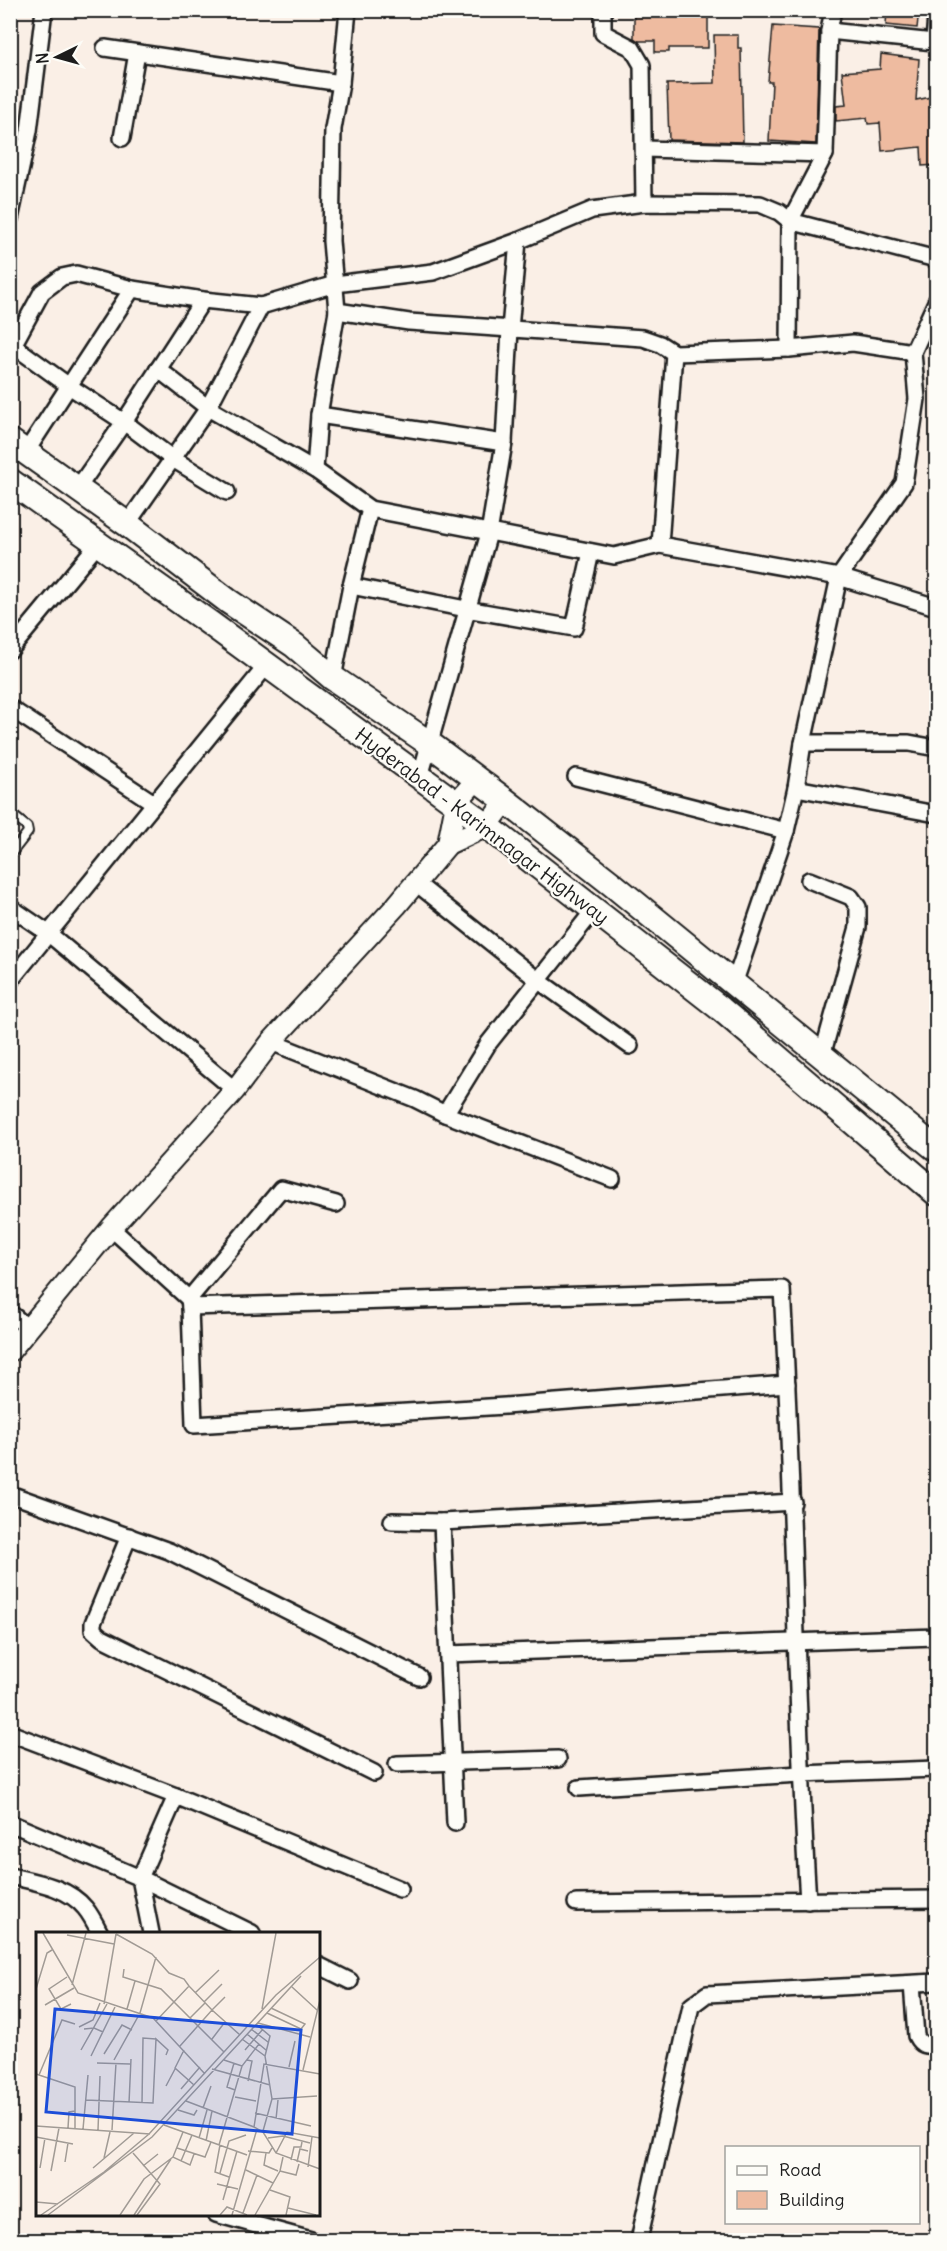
<svg xmlns="http://www.w3.org/2000/svg" width="947" height="2251" viewBox="0 0 947 2251" font-family="Delius,sans-serif">
  <rect width="100%" height="100%" fill="#faefe6"/>
  <filter id="ink" filterUnits="userSpaceOnUse"><feTurbulence type="fractalNoise" baseFrequency=".0167" numOctaves="2"/><feDisplacementMap in="SourceGraphic" scale="12" xChannelSelector="R" yChannelSelector="G"/><feConvolveMatrix kernelMatrix="1 2 1 2 8 2 1 2 1" color-interpolation-filters="sRGB"/></filter>
  <g filter="url(#ink)">
    <!-- building -->
    <g fill="#eebba0" stroke="#1c1c1c" stroke-width="1.5">
      <path d="M634,10H708V48H669V52H655V41H638L634,38Z"/>
      <path d="M887,10H919L917,28L886,25Z"/>
      <path d="M773,26L819,29L816,144L769,141L772,82H768Z"/>
      <path d="M714,35H738V48H741L743,142L669,140L667,84L715,83Z"/>
      <path d="M881,54L919,59L916,100L936,96V165L922,166L921,147L882,151L880,123L868,124L867,118L836,121V106L846,105L842,72L880,69Z"/>
    </g>
    <g fill="none" stroke-linecap="round" stroke-linejoin="round">
      <defs>
        <path id="service" d="M10,813L27,827L28,832L10,855"/>
        <g id="minor">
          <path d="M348,10L341,83L333,129L331,241L337,311L409,322L643,338L660,344L674,353L789,349L853,343L913,352"/>
          <path d="M603,10V33L632,48L642,65L644,203"/>
          <path d="M936,16L934,42L936,44"/>
          <path d="M829,31L934,42"/>
          <path d="M105,48L341,83"/>
          <path d="M122,138L137,53"/>
          <path d="M644,149L825,154"/>
          <path d="M10,219L29,131L44,10"/>
          <path d="M14,346L69,386L124,422L173,459L227,492"/>
          <path d="M789,349L790,221L825,154L829,31L833,10"/>
          <path d="M10,351L42,292L62,277L76,274L132,289L203,300L261,306L335,284L433,272L518,241L592,210L644,203L760,204L779,212L790,221L936,259"/>
          <path d="M158,369L208,408L315,470L370,509L614,556L660,545L839,577L936,607"/>
          <path d="M319,415L337,311"/>
          <path d="M26,452L132,289"/>
          <path d="M315,470L319,415L504,443"/>
          <path d="M77,489L124,422L203,300"/>
          <path d="M127,524L208,408L261,306"/>
          <path d="M660,545L674,353"/>
          <path d="M351,586L466,609L574,628L591,552"/>
          <path d="M10,650L97,545"/>
          <path d="M333,678L351,586L370,509"/>
          <path d="M10,708L154,803"/>
          <path d="M803,743H909L936,748"/>
          <path d="M420,777L489,533L504,443L510,329L518,241"/>
          <path d="M576,777L786,831"/>
          <path d="M796,788L936,814"/>
          <path d="M809,880L851,897L858,907V927L822,1056"/>
          <path d="M416,883L539,981L630,1046"/>
          <path d="M10,907L48,933L235,1090"/>
          <path d="M10,981L267,665"/>
          <path d="M734,984L786,831L796,788L803,743L839,577L904,483L917,399L913,352L936,302"/>
          <path d="M271,1042L415,1099L445,1114L488,1044L594,910"/>
          <path d="M445,1114L612,1179"/>
          <path d="M336,1204L281,1189L189,1299L190,1307L782,1289C794,1493 795,1697 808,1901"/>
          <path d="M111,1228L189,1299"/>
          <path d="M190,1307L194,1425L505,1406L787,1384"/>
          <path d="M10,1313L28,1328"/>
          <path d="M10,1494L169,1551L419,1677"/>
          <path d="M392,1521L442,1522L793,1502"/>
          <path d="M442,1522L455,1823"/>
          <path d="M129,1536L93,1623V1630L102,1638L374,1773"/>
          <path d="M448,1654L936,1637"/>
          <path d="M10,1733L176,1796L400,1889"/>
          <path d="M397,1764L558,1759"/>
          <path d="M579,1788L800,1774L936,1769"/>
          <path d="M10,1823L140,1878L252,1933"/>
          <path d="M10,1876C36,1882 68,1887 85,1908C91,1915 96,1925 100,1933"/>
          <path d="M576,1903L936,1899"/>
          <path d="M151,1933L140,1878L176,1796"/>
          <path d="M318,1965L350,1981"/>
          <path d="M912,1984L916,2036C921,2046 926,2046 936,2045"/>
          <path d="M216,2214L311,2240"/>
          <path d="M639,2240L691,2006L707,1994L936,1982"/>
        </g>
        <g id="tertiary">
          <path d="M448,844L456,803L477,779"/>
          <path d="M10,1351L111,1228L235,1090L271,1042L396,906L448,844L487,826L506,801"/>
        </g>
        <g id="primary">
          <path d="M10,441L127,524L228,601L294,645L333,678L430,744L506,801L612,884L936,1149"/>
          <path d="M10,481L211,624L487,826L721,1009L936,1193"/>
        </g>
      </defs>
      <!-- service casing -->
      <use href="#service" stroke="#1c1c1c" stroke-width="12"/>
      <!-- minor casing -->
      <use href="#minor" stroke="#1c1c1c" stroke-width="20"/>
      <!-- tertiary casing -->
      <use href="#tertiary" stroke="#1c1c1c" stroke-width="24"/>
      <!-- primary casing -->
      <use href="#primary" stroke="#1c1c1c" stroke-width="28"/>
      <!-- service -->
      <use href="#service" stroke="#fdfcf7" stroke-width="8"/>
      <!-- minor -->
      <use href="#minor" stroke="#fdfcf7" stroke-width="15"/>
      <!-- tertiary -->
      <use href="#tertiary" stroke="#fdfcf7" stroke-width="20"/>
      <!-- primary -->
      <use href="#primary" stroke="#fdfcf7" stroke-width="24"/>
    </g>
  </g>
  <g text-anchor="middle" stroke-width="4.5" stroke-linejoin="round" paint-order="stroke">
    <!-- street labels -->
    <g font-size="20" fill="#1c1c1c" stroke="#fdfcf7">
      <text transform="translate(482 826) rotate(37)" y="7">Hyderabad - Karimnagar Highway</text>
    </g>
  </g>
  <!-- overview -->
  <g transform="translate(36 1932)">
    <rect width="284" height="284" fill="#faefe6"/>
    <path fill="none" stroke="#a19b95" stroke-width="1.5" d="M7,1L42,61L117,86L169,142M80,2L116,22L133,41L148,47L153,54M31,3L78,12M88,37L87,45L125,57L188,120M31,45L13,57L25,77L35,72M36,53L50,1M256,55L281,78M0,57L11,21L16,18M159,61L183,38M168,70L186,52M68,72L80,2M9,73L38,56M91,77L99,49M226,77L240,1M231,81L265,97L269,92L235,76M154,86L169,71M120,89L153,54L176,78L189,65M222,91L274,105M221,93L234,104L229,124L236,167L227,199M43,95L57,88L64,71M48,97L58,96L67,100M215,97L232,110M211,102L230,118M176,107L189,90M206,107L229,124M144,114L176,78L204,103M45,118L71,72M148,118L139,136L158,153M209,118L227,97M68,122L86,93L96,98M55,124L79,75M78,128L104,81L120,25M188,128L206,134M211,128L216,129L212,149M61,131L94,132M198,131L191,155L199,158M253,135L259,109M176,137L234,153M267,138L284,68M0,142L39,155V196M3,143L26,88L39,92M284,144V192M130,154L139,137M145,157L164,135M199,165L220,169M236,167L281,164M50,168L117,171L120,107L132,118L130,123M150,169L218,195L227,200L240,221L284,237M93,171L95,127M106,171L107,106L120,107M167,176L175,154M142,178L158,183L161,178M219,181L275,194M240,187L242,168M128,193L211,223M0,194L114,202M218,195L228,132L284,142M32,196L33,180L39,179M47,197L52,143M62,198L64,144M76,198L80,131M0,205L37,212M163,206L171,178M232,206L247,204L274,211M170,209L176,179M183,213L206,134L223,112M184,213L179,240L193,245M141,216L169,225L175,210M212,219L233,221L236,216M97,221L124,252L101,283M230,221L228,233L242,239M240,221L251,200L284,206M137,225L147,200M68,226L74,200M255,228L258,215H265L266,210M145,229L156,203M29,230L32,211M261,230L264,217L272,219M107,234L122,222M272,235L276,205M4,236L9,206M57,236L98,201M210,238L237,251M15,239L23,196M244,239L260,243L263,232M184,241L193,209L210,203M181,252L202,257M234,258L254,265L250,283M187,268L201,219M0,270L22,272M252,276L280,283M207,281L221,243M5,283L68,240L113,202L240,63L284,25M12,283L116,205L265,44M84,283L108,247L137,225L154,233L158,222M98,283L135,227M184,283L191,275L211,283M196,283L221,197M219,283L244,239L247,225"/>
    <path fill="#1d4ed8" fill-opacity="0.15" stroke="#1d4ed8" stroke-width="3" d="M19,77L265,98L256,202L10,180Z"/>
    <rect width="284" height="284" fill="none" stroke="#1c1c1c" stroke-width="3"/>
  </g>
  <!-- margin -->
  <rect width="947" height="2251" fill="none" stroke="#fdfcf7" stroke-width="36"/>
  <rect x="18" y="18" width="911" height="2215" fill="none" stroke="#1c1c1c" stroke-width="2" filter="url(#ink)"/>
  <!-- legend -->
  <rect x="725" y="2146" width="195" height="78" fill="#fdfcf7" stroke="#a3a29f" stroke-width="1.5"/>
  <rect x="737" y="2166" width="30" height="9" fill="#fdfcf7" stroke="#a3a29f" stroke-width="1.5"/>
  <text x="779" y="2176" font-size="18" fill="#1c1c1c">Road</text>
  <rect x="737" y="2191" width="30" height="18" fill="#eebba0" stroke="#a3a29f" stroke-width="1.5"/>
  <text x="779" y="2206" font-size="18" fill="#1c1c1c">Building</text>
  <!-- north arrow -->
  <g transform="translate(57 57) rotate(265)" stroke="#fdfcf7" stroke-width="4.5" paint-order="stroke">
  <path d="M0-4.5L10 22L0 15L-10 22Z" fill="#1c1c1c"/>
  <text y="-9" font-size="16" font-weight="bold" text-anchor="middle" fill="#1c1c1c">N</text>
  </g>
</svg>
